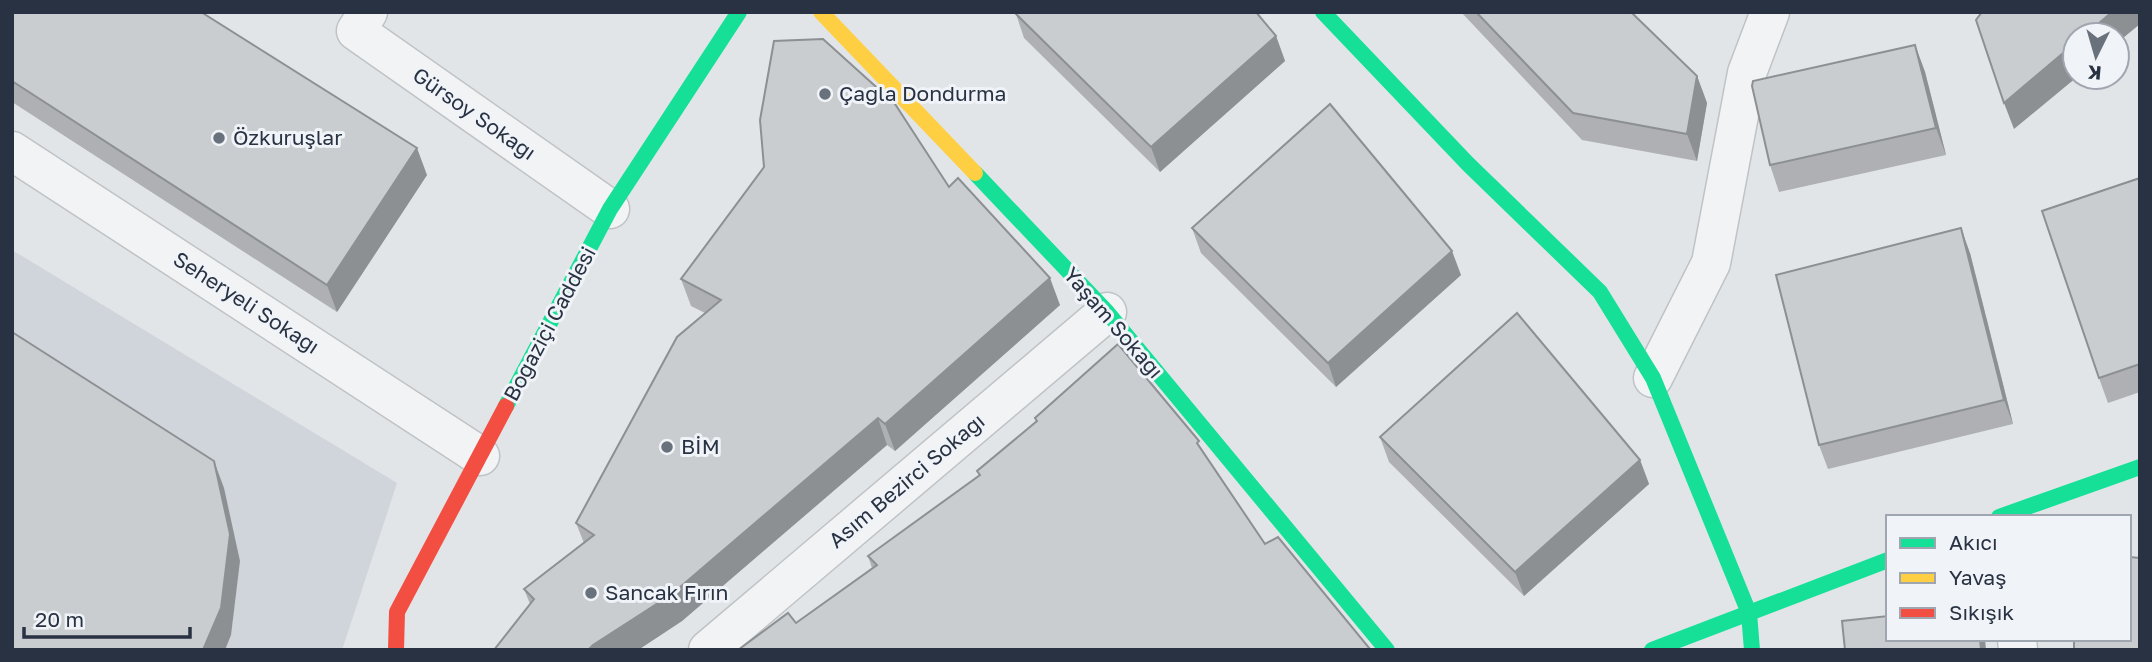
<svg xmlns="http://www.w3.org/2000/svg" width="2152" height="662" viewBox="0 0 2152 662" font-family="'Golos Text',sans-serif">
  <rect width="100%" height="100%" fill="#e2e5e8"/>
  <!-- built -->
  <path fill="#d0d4db" d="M12,250L397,483L342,650H12Z"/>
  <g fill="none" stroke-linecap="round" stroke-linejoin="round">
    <defs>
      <g id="street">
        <path d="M368,12L356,31L610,209"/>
        <path d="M12,151L480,456"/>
        <path d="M1653,378L1711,263L1747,73L1770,12"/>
        <path d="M2017,639L2018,650"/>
        <path d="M708,650L1107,312"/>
      </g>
    </defs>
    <!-- street casing -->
    <use href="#street" stroke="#c0c3c6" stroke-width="41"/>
    <!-- street -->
    <use href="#street" stroke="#f2f3f4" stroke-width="38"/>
    <!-- fast -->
    <g stroke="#16e098" stroke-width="16">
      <path d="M1323,12L1468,164L1600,292L1653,378L1749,613L1752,650"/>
      <path d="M975,173L1107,312L1387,650"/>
      <path d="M506,406L610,209L739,12"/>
      <path d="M1999,517L2140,467"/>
      <path d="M1652,650L1888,560"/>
    </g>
    <!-- slow -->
    <path stroke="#ffcf43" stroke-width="16" d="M821,12L975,173"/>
    <!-- jam -->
    <path stroke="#f24e42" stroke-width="16" d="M396,650L397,612L506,406"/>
  </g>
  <!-- wall -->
  <g fill="#aeb0b3">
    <path d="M12,12L427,175L337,312L12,102Z"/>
    <path d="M1461,12H1631L1697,76L1707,103L1697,161L1582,140Z"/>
    <path d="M1016,14L1276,36L1285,61L1160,172L1024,38Z"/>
    <path d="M1915,45L1925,72L1946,155L1779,192L1770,165Z"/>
    <path d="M2140,178V392L2108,403L2099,378Z"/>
    <path d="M949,187L1060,305L895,451L887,445L682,621L638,650H494L530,604L524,589L584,543L576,523L705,313L691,306L681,279Z"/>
    <path d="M1192,228L1461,275L1336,387L1201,253Z"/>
    <path d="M1970,253L2013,424L1828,469L1819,445Z"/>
    <path d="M1035,418L1203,451L1265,544L1278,537L1370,650H738L796,623L872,568L868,556L979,476L977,471L1036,422Z"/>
    <path d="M1380,437L1640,460L1649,484L1524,596L1389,462Z"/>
  </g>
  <!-- shaded-wall -->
  <g fill="#8d9092">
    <path d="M2112,12H2140V24L2117,43V35H2085Z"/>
    <path d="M1276,36L1285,61L1160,172L1151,147Z"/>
    <path d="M2075,43V77H2077L2014,129L2004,103Z"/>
    <path d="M1915,45L1925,72L1946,155L1936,128Z"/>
    <path d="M1697,76L1707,103L1697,161L1687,134Z"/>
    <path d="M417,148L427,175L337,312L327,285Z"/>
    <path d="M1961,228L1970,253L2013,424L2004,400Z"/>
    <path d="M1452,251L1461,275L1336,387L1328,363Z"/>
    <path d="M1050,278L1060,305L895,451L885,424Z"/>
    <path d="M878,418L887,445L682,621L638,650H588Z"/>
    <path d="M1640,460L1649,484L1524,596L1515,572Z"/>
    <path d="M214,461L224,488L240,561L231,635L225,650H203Z"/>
    <path d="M1980,639H1985L1986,650H1981Z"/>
  </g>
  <!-- building -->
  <g fill="#cacdd0" stroke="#8d9092" stroke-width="2">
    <path d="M12,12H201L417,148L327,285L12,81Z"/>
    <path d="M1017,12H1256L1276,36L1151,147L1016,14Z"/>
    <path d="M1476,12H1631L1697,76L1687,134L1573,113Z"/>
    <path d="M1982,12H2112L2085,35H2075V43L2004,103L1976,20Z"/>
    <path d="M823,39L895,104L949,187L958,178L1050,278L885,424L878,418L672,594L593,645L588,650H494L534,599L524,589L594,535L576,523L677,337L721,300L681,279L764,167L760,120L774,41Z"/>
    <path d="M1915,45L1936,128L1770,165L1752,86L1753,81Z"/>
    <path d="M1330,104L1452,251L1328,363L1192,228Z"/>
    <path d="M2140,178V364L2099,378L2042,211Z"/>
    <path d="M1961,228L2004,400L1819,445L1776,275Z"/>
    <path d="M1517,313L1640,460L1515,572L1380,437Z"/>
    <path d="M12,332L214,461L230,534L221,608L203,650H12Z"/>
    <path d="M1118,344L1199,441L1197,443L1265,544L1278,537L1370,649L738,650L788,613L796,623L877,565L868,556L980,475L977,471L1037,421L1035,418Z"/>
    <path d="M2129,557L2140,558V650H2074V639H2129Z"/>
    <path d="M1888,616V639H1980L1981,650H1845L1842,621Z"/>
  </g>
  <!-- markers -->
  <g fill="#69717c" stroke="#f0f3f7" stroke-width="2.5">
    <circle cx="825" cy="94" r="7"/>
    <circle cx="219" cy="138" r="7"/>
    <circle cx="667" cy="447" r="7"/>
    <circle cx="591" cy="593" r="7"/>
  </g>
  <g text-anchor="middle" stroke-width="6" stroke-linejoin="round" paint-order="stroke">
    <!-- poi labels -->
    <g font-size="21" fill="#283242" stroke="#f0f3f7" text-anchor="start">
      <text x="839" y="101">Çağla Dondurma</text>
      <text x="233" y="145">Özkuruşlar</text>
      <text x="681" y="454">BİM</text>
      <text x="605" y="600">Sancak Fırın</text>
    </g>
    <!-- street labels -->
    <g font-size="21" fill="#283242" stroke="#f0f3f7">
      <text transform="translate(474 114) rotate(35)" y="7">Gürsoy Sokağı</text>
      <text transform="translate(246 303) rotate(33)" y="7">Seheryeli Sokağı</text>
      <text transform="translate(1113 323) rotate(49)" y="7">Yaşam Sokağı</text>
      <text transform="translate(550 324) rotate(-62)" y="7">Boğaziçi Caddesi</text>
      <text transform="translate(907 481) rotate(-40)" y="7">Asım Bezirci Sokağı</text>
    </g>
  </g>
  <!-- border -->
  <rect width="2152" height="662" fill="none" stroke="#283242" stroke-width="28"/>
  <!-- legend -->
  <rect x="1886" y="515" width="245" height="126" fill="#f0f3f7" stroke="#a0a6af" stroke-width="2"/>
  <rect x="1900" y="538" width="35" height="10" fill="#16e098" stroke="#a0a6af" stroke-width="2"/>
  <text x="1949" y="550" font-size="21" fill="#283242">Akıcı</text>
  <rect x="1900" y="573" width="35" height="10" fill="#ffcf43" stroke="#a0a6af" stroke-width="2"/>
  <text x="1949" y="585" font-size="21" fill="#283242">Yavaş</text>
  <rect x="1900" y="608" width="35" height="10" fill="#f24e42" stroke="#a0a6af" stroke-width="2"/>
  <text x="1949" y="620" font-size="21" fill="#283242">Sıkışık</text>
  <!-- north arrow -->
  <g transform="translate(2096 56) rotate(185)"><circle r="33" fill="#f0f3f7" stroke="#a0a6af" stroke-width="2"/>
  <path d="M0-5L12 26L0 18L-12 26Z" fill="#69717c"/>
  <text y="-10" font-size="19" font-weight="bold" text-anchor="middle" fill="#283242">K</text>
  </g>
  <!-- scale -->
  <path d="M24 627v10h166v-10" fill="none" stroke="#283242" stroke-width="3.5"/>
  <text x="35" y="627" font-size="21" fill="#283242" stroke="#f0f3f7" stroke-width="5" paint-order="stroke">20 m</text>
</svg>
